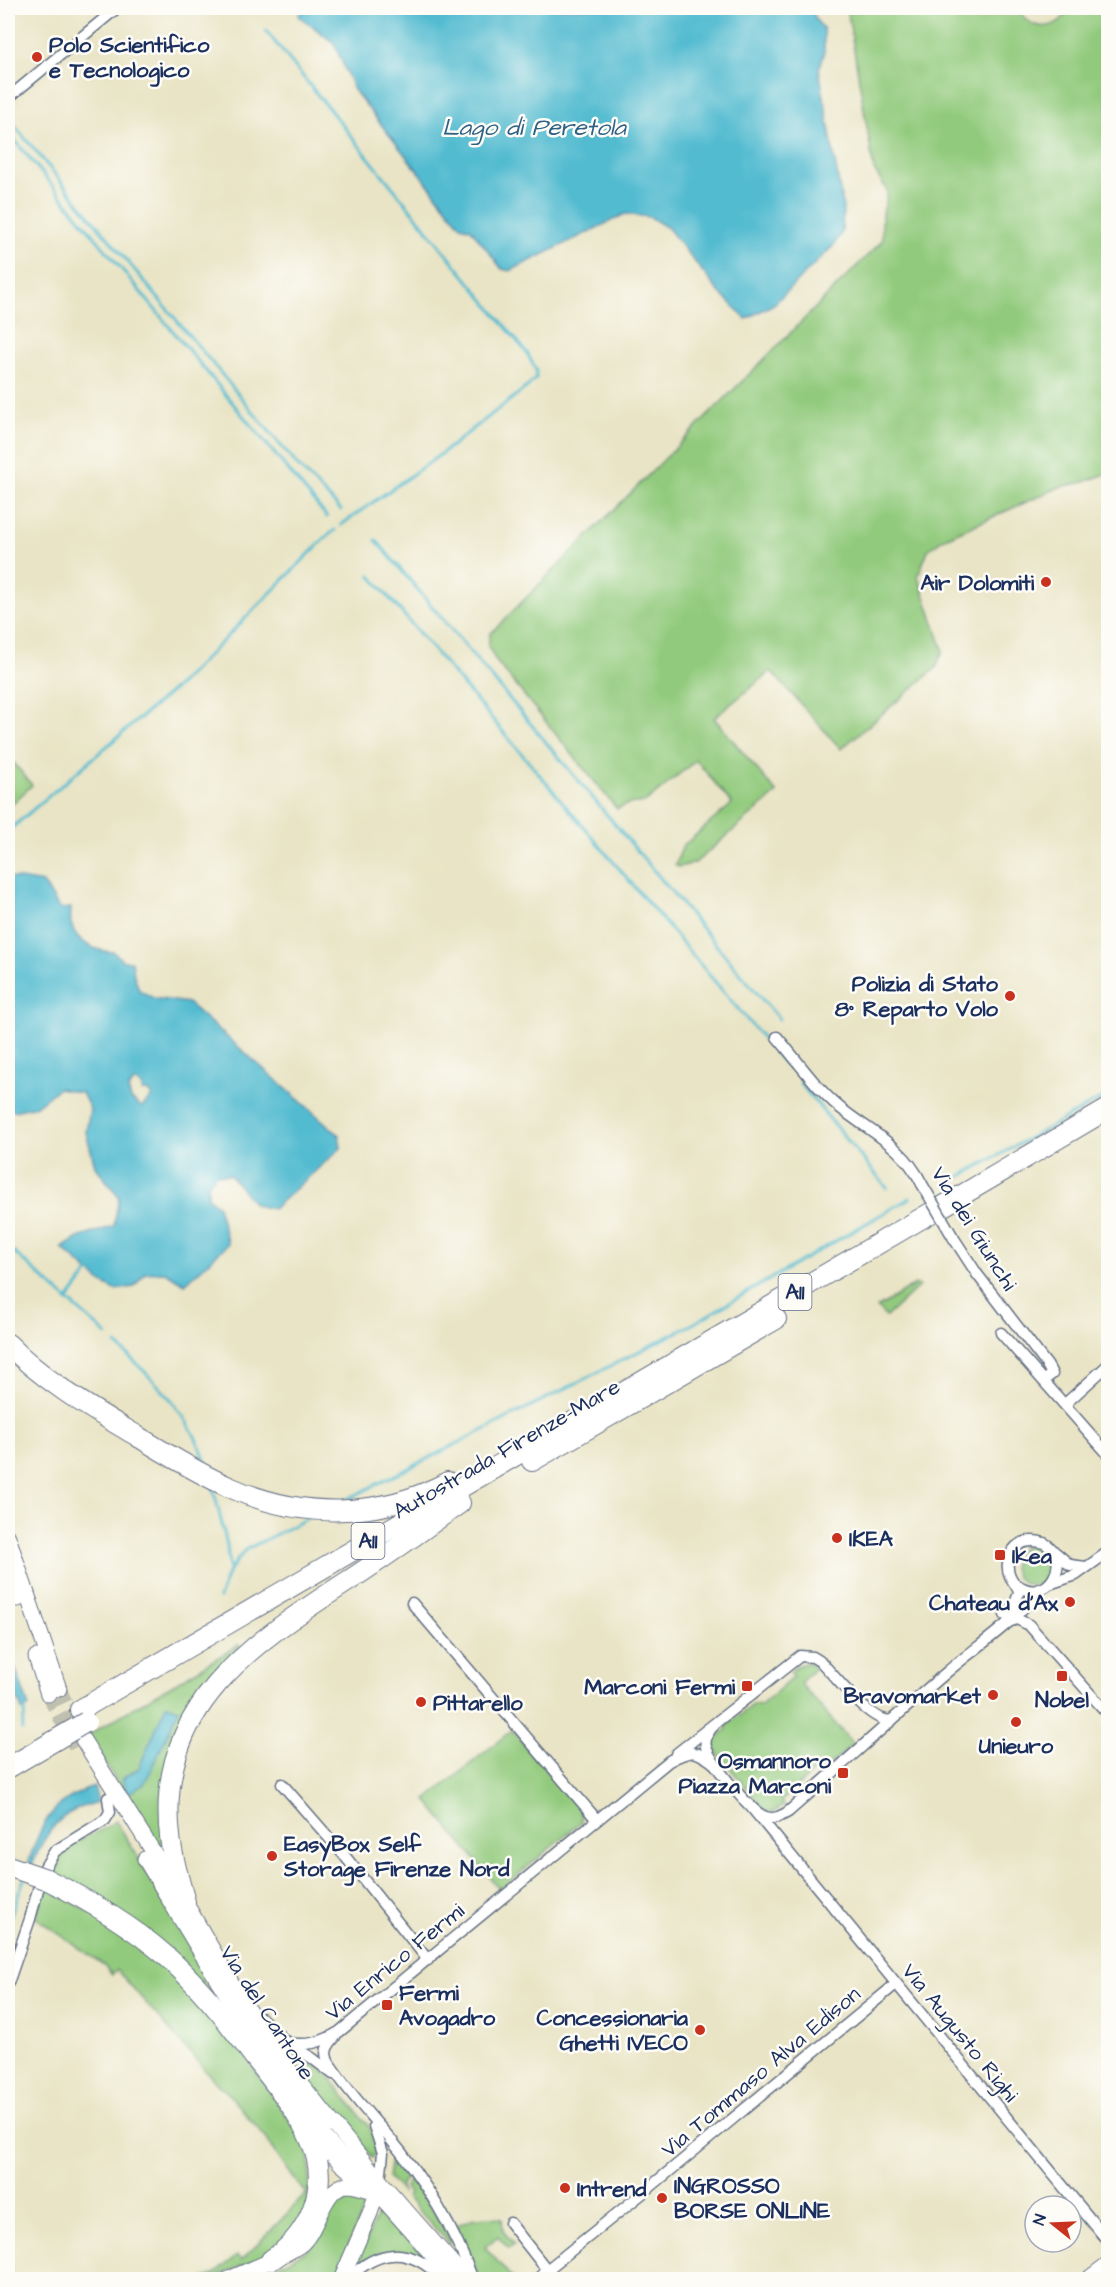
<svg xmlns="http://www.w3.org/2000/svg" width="1116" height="2287" viewBox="0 0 1116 2287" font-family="'Architects Daughter',sans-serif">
  <rect width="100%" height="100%" fill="#fdfcf7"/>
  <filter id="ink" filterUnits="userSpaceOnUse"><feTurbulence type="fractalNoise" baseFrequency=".0167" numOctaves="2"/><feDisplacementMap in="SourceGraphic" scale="12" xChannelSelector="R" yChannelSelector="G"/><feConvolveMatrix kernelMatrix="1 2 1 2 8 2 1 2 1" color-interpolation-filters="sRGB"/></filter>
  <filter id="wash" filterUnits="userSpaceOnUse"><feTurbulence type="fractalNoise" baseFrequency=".008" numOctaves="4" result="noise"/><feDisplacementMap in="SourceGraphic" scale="24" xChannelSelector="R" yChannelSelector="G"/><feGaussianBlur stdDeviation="1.35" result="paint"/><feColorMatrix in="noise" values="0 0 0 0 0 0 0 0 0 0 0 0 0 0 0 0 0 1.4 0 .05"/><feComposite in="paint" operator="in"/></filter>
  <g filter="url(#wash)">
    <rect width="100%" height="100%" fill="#e9e4c5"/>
    <!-- green -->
    <g fill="#92ca7d" stroke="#567c6e" stroke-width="1.5" fill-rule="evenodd">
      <path d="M847,8H1019C1028,33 1060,32 1069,8H1108V473L1084,482L1060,487L943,539L928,550L918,576L943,650L936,668L841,749L771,671L714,718L777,793L695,863L679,867L675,865L683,846L732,804L696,760L646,802L628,804L617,809L496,661L488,646L490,634L882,241V215L886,202L887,190L874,170Z"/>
      <path d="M8,756L32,785L8,808Z"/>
      <path d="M916,1284L919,1286L886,1317L877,1308Z"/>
      <circle cx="1033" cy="1565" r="20"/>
      <path d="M239,1645L240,1649L191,1712L166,1862L88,1735ZM166,1705L178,1710L143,1785L123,1779L139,1768Z"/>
      <path d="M805,1663L812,1664L815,1668L800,1683L853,1744L824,1770L814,1771L781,1801L784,1806L774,1812L765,1811L715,1750L713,1741L727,1729L726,1726L754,1704L761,1705L793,1677L790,1672L798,1665Z"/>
      <path d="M512,1730L582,1812L581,1822L500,1890L426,1800Z"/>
      <path d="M116,1821L221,1994L219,1997L48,1872C63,1838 90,1840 116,1821Z"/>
      <path d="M44,1886L137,1939L220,2019L310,2150L309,2210L277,2252L210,2279H202L213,2275L237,2256L242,2260L307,2193L297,2183L265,2137L225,2090L218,2085L117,1970L112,1975L105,1966L36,1918Z"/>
      <path d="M289,2051L325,2071L370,2128L376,2152L372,2158L312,2089L287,2053Z"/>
      <path d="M392,2152L407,2177L401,2184L402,2192L388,2177Z"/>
      <path d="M410,2180L433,2210L451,2241L450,2244L406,2197L409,2194L405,2187Z"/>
      <path d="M345,2189L361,2195L365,2206L335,2279H285L264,2272L304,2252L312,2245L334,2198Z"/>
      <path d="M381,2207L428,2259L427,2260L407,2252L379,2253L355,2264Z"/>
      <path d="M492,2217L502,2218L503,2231L514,2245L509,2249L498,2236L485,2247L513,2279H481L456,2228L455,2226L474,2218Z"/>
    </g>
    <!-- water -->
    <g fill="#53bbd0" stroke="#377597" stroke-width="1.5" fill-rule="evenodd">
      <path d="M301,8H813L815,19L824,29V54L819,69L843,208L842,232L833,246L774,304L746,319L718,291L668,228L650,217L625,214L510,271L502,269L471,229L461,226L354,90L334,43L299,16Z"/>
      <path d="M8,877L43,883L60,909L71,908C71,912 70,919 71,923C75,942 96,952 114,952L123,961H132L134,975L139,990L153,998L188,1003L339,1135L341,1148L273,1209L255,1205L230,1175L216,1174L208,1185V1197L218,1206L228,1244L185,1284L165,1272L145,1273L134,1287L115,1290L102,1283L62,1248L78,1238L114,1226L119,1197L95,1166L86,1132L90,1109L82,1093L59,1088L36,1106L14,1111L8,1108ZM135,1081L142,1086V1091H147L152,1096L142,1107L131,1099L128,1089Z"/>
      <path d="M8,1648L29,1707L22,1710L8,1673Z"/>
      <path d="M166,1705L179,1709L150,1773L143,1785L127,1794L122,1779L139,1768Z"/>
      <path d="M94,1787L98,1802C60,1811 47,1829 32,1865L28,1863C42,1823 51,1801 94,1787Z"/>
    </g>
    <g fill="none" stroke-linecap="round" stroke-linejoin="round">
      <!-- stream -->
      <g stroke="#53bbd0" stroke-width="3">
        <path d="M259,9V8"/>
        <path d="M266,31L527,353L536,370V378L528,386L441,454L341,525"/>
        <path d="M9,119L298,466L341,510"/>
        <path d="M8,132L327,517"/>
        <path d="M376,540L682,904"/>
        <path d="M370,575L789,1069"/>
        <path d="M8,831L182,682L325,538L335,530"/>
        <path d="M683,906L779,1019"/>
        <path d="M800,1083L887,1188"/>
        <path d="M959,1177L1108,1095"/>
        <path d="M8,1247L107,1335"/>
        <path d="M67,1301L89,1272"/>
        <path d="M116,1344C156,1382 191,1413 208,1468"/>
        <path d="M213,1487L227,1545L229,1569"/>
        <path d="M344,1501L691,1325L910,1198"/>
        <path d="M219,1598L229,1571L245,1550L310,1517"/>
        <path d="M22,1730L25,1714V1705"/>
        <path d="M8,1923L24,1879"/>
      </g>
    </g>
  </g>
  <g filter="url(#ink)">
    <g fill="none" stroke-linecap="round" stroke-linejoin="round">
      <!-- secondary-tunnel -->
      <g stroke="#c0c0b0" stroke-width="15" stroke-dasharray="15 8" stroke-linecap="butt">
        <path d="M59,1689L79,1732"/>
        <path d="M48,1694L76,1747"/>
      </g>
      <defs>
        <g id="street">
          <path d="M8,98L117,8"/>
          <path d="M777,1037C797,1060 815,1087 839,1107C871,1133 903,1145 922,1184"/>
          <path d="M953,1237L977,1274L1047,1365L1052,1374L1044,1380"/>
          <path d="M1001,1333L1108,1454"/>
          <path d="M1065,1404L1108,1365"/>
          <path d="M1056,1553L1070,1565L1086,1567"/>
          <path d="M1049,1584L1076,1575L1108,1552"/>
          <path d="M412,1603L597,1820"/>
          <path d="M1005,1615L1014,1606L1019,1593C1018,1586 1013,1583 1010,1576C1004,1563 1011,1546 1025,1542C1031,1540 1038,1541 1044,1543C1075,1559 1047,1608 1016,1584"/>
          <path d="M1008,1622L1017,1619L1029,1625L1108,1714"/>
          <path d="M713,1726C708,1732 704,1739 706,1747C711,1763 750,1812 766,1817C774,1820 781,1816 788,1812C841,1766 893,1718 947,1672C978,1645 1015,1623 1039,1589"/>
          <path d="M676,1754L800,1656L813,1657L821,1662C835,1676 872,1725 892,1720"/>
          <path d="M282,1784L344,1855L428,1960"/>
          <path d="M752,1808L1108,2241"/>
          <path d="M45,1867L55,1851L105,1820L110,1812L108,1798"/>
          <path d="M8,1983L30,1919L39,1886"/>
          <path d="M261,2018L287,2043L312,2058L333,2074"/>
          <path d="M335,2037C327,2046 323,2052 329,2063C347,2090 367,2112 388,2136C423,2178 454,2228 473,2280"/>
          <path d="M287,2043C307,2046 321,2043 339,2032L669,1761C691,1749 697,1749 717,1766"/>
          <path d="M374,2126L383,2153L380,2181"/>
          <path d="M510,2223L555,2280"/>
          <path d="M8,2273L14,2280"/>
          <path d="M242,2278L259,2276L277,2280"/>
          <path d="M347,2280C379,2247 411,2246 443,2280"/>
          <path d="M538,2280L548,2269L644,2192L896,1984"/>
        </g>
        <g id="secondary">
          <path d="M8,1537L59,1689"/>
          <path d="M8,1568L18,1599"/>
          <path d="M36,1657L48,1694"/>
          <path d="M83,1740L185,1902L239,1996L289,2069L380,2181L467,2280"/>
          <path d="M145,1859C201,1952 253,2046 324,2129"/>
          <path d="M368,2182L451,2276"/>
          <path d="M227,2280C250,2269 278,2260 300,2245C318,2232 323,2186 347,2185C357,2185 366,2189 375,2192"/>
          <path d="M341,2280L370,2213L379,2187"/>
          <path d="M1087,2280L1108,2264"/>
          <path d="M1105,2280L1108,2277"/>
        </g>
        <g id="highway">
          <path d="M940,1208L1108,1109"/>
          <path d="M8,1344C45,1382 92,1409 137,1436C167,1454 197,1473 229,1487C300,1519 379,1519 448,1482"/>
          <path d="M532,1461L776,1319"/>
          <path d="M80,1710L934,1211"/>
          <path d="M46,1879C88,1900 129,1924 165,1955C199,1985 228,2021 255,2058C275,2084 298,2111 311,2141C331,2186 310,2235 271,2260"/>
          <path d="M185,1902C179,1880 172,1858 170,1836C155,1708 251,1644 345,1583C384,1558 422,1530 460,1503"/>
          <path d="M309,2124L343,2162L372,2187"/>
        </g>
      </defs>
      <!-- street casing -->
      <use href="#street" stroke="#636e82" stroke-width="13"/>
      <!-- secondary casing -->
      <use href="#secondary" stroke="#636e82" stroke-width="17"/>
      <!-- highway casing -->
      <use href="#highway" stroke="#636e82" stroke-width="22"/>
      <!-- street -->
      <use href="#street" stroke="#fff" stroke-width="10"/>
      <!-- secondary -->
      <use href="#secondary" stroke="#fff" stroke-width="15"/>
      <!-- highway -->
      <use href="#highway" stroke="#fff" stroke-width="20"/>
      <defs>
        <path id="street-bridge" d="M922,1184L953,1237"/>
        <g id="highway-bridge">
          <path d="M8,1768L86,1722"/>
          <path d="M8,1866L46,1879"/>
        </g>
      </defs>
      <!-- street-bridge casing -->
      <use href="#street-bridge" stroke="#636e82" stroke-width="13" stroke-linecap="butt"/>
      <!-- highway-bridge casing -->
      <use href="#highway-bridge" stroke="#636e82" stroke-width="22" stroke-linecap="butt"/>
      <!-- street-bridge -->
      <use href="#street-bridge" stroke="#fff" stroke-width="10"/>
      <!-- highway-bridge -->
      <use href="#highway-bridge" stroke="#fff" stroke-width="20"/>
    </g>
  </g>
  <!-- markers -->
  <g fill="#c8321e" stroke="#fdfcf7" stroke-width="2">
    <circle cx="37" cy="57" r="6"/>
    <circle cx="1046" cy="582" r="6"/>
    <circle cx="1010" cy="996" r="6"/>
    <circle cx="837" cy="1538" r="6"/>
    <rect x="994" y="1549" width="12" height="12" rx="3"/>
    <circle cx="1070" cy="1602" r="6"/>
    <rect x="1056" y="1670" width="12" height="12" rx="3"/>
    <rect x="741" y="1680" width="12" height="12" rx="3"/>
    <circle cx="993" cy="1695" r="6"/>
    <circle cx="421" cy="1702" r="6"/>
    <circle cx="1016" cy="1722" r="6"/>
    <rect x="837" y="1767" width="12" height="12" rx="3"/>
    <circle cx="272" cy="1856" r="6"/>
    <rect x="381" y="1999" width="12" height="12" rx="3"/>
    <circle cx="700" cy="2030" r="6"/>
    <circle cx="565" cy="2188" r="6"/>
    <circle cx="662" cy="2198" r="6"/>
  </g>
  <g text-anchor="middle" stroke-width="5" stroke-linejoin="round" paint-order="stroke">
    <!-- shield labels -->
    <g fill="#fdfcf7" stroke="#5f6c8c" stroke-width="1.5">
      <rect x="778.5" y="1274" width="33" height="36" rx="4.5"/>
      <rect x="351.5" y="1523" width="33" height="36" rx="4.5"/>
    </g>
    <g font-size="21" font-weight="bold" fill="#1b2f5e">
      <text x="795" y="1299">A11</text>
      <text x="368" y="1548">A11</text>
    </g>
    <!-- poi labels -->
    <g font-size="22" font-weight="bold" fill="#1b2f5e" stroke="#fdfcf7" text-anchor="start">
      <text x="49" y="52">Polo Scientifico<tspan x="49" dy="25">e Tecnologico</tspan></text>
      <text x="1034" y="590" text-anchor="end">Air Dolomiti</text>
      <text x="998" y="991" text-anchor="end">Polizia di Stato<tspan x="998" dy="25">8° Reparto Volo</tspan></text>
      <text x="849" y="1546">IKEA</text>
      <text x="1012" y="1563">Ikea</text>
      <text x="1058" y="1610" text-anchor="end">Chateau d'Ax</text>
      <text x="735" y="1694" text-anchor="end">Marconi Fermi</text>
      <text x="981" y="1703" text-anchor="end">Bravomarket</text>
      <text x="1062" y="1707" text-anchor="middle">Nobel</text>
      <text x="433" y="1710">Pittarello</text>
      <text x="1016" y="1753" text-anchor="middle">Unieuro</text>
      <text x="831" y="1768" text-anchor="end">Osmannoro<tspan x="831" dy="25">Piazza Marconi</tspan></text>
      <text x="284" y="1851">EasyBox Self<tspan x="284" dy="25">Storage Firenze Nord</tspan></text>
      <text x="399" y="2000">Fermi<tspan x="399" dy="25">Avogadro</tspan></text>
      <text x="688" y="2025" text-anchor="end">Concessionaria<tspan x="688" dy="25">Ghetti IVECO</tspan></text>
      <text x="674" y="2193">INGROSSO<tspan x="674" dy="25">BORSE ONLINE</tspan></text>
      <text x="577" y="2196">Intrend</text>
    </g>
    <!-- street labels -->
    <g font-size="22" fill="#1b2f5e" stroke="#fdfcf7">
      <text transform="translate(975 1228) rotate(58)" y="8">Via dei Giunchi</text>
      <text transform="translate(506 1448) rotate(-30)" y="8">Autostrada Firenze-Mare</text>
      <text transform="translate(394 1961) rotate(-39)" y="8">Via Enrico Fermi</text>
      <text transform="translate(268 2012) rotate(57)" y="8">Via del Cantone</text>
      <text transform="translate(961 2032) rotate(51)" y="8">Via Augusto Righi</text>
      <text transform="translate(760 2071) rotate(-40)" y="8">Via Tommaso Alva Edison</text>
    </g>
    <!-- water labels -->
    <g font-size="24" font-style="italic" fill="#2f6086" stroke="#fdfcf7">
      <text x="534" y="135">Lago di Peretola</text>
    </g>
  </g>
  <!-- margin -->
  <rect width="1116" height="2287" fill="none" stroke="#fdfcf7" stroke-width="30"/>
  <!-- north arrow -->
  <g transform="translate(1053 2224) rotate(288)"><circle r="28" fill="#fdfcf7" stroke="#a3aaba" stroke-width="1.5"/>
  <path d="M0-4.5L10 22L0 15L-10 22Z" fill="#c8321e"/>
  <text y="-9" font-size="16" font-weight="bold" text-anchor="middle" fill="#1b2f5e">N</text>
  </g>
</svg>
